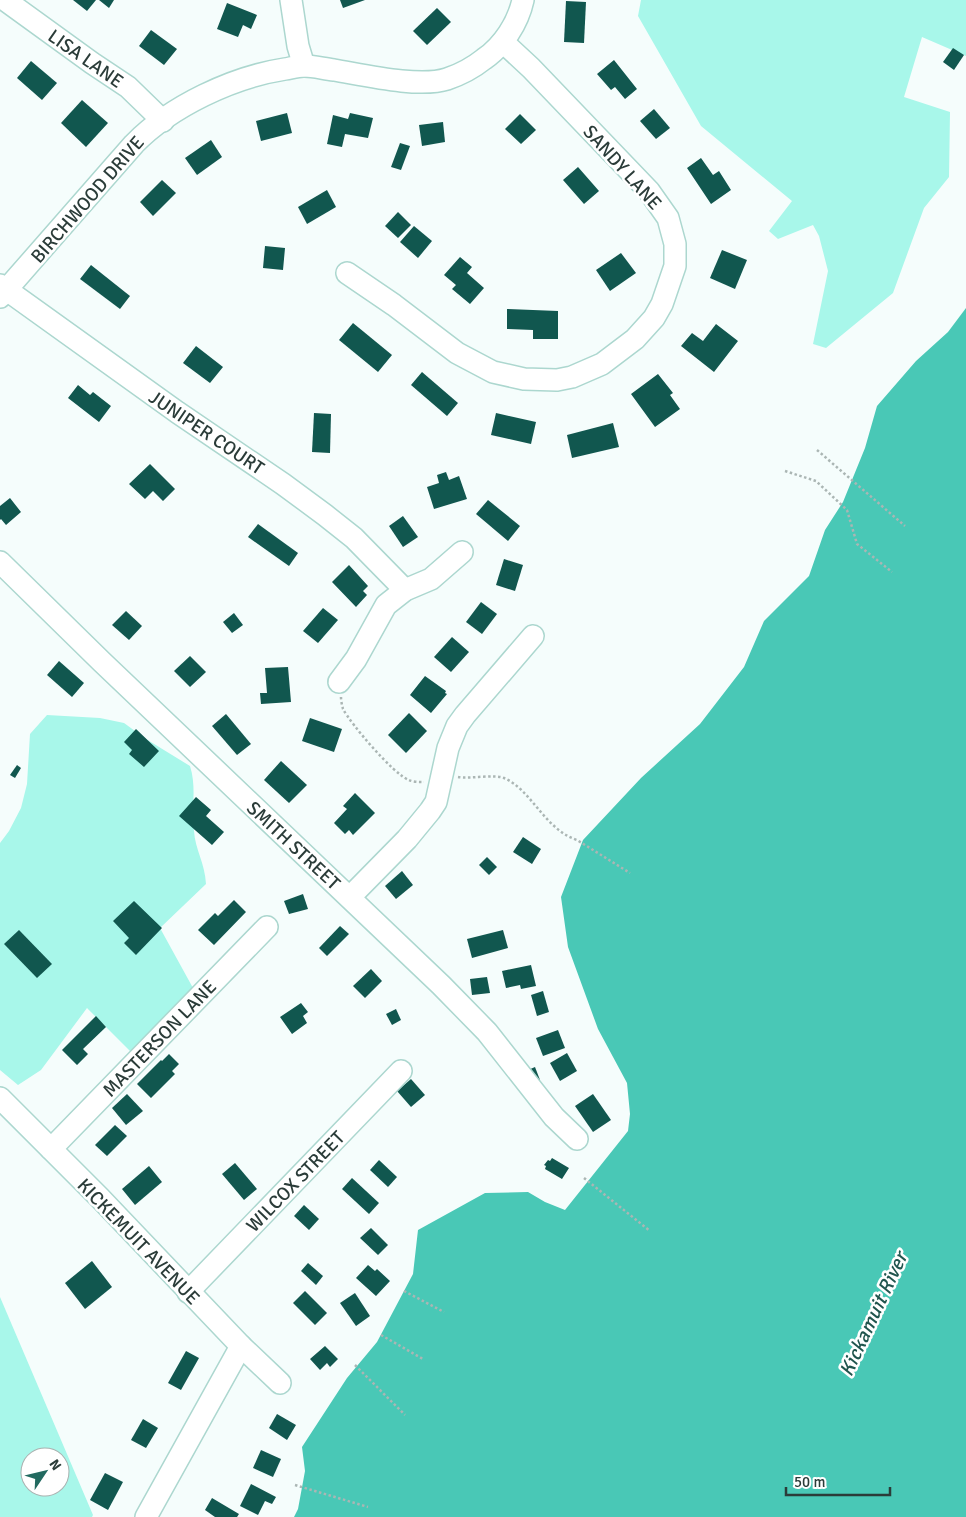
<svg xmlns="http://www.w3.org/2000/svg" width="966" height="1517" viewBox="0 0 966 1517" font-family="Signika,sans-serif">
  <rect width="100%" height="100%" fill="#f5fdfc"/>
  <!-- green -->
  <g fill="#a8f7ea" fill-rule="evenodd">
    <path d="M641,0H966V56L922,37L904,97L950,112L949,177L924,208L893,293L826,348L813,344L828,271L819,236L813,225L778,239L769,231L792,201L701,126L638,16Z"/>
    <path d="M47,715L100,718L124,723L146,739L190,766C197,788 191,809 194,831C195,849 205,863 206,884L160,928L193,988L176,1014L136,1057L87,1008L41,1070L18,1085L0,1070V843L9,831L21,808L27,784L30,734Z"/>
    <path d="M0,1297L93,1515L92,1517H0ZM30,1457H60V1487H30Z"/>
  </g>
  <!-- water -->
  <path fill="#49c8b6" d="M966,308V1517H294L298,1509L305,1471L302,1447L347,1378L377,1342L413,1274L418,1230L485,1193L528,1192L545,1202L565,1210L628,1131L630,1114L627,1083L598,1029L568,947L561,897L583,840L641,778L700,724L744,667L764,621L809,576L825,530L843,502L865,448L877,406L916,361L948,332Z"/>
  <!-- building -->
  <g fill="#11574f">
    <path d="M73,0H96L87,11Z"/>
    <path d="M99,0H114L109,8Z"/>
    <path d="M340,0H365L343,8Z"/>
    <path d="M566,1L586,2L584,43L564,42Z"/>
    <path d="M227,3L257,15L251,29L243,25L238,37L217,29Z"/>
    <path d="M437,8L451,22L427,45L413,31Z"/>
    <path d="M151,30L177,49L164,65L139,46Z"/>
    <path d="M953,48L964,55L954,70L943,62Z"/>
    <path d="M614,60L637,89L625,99L615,87L611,90L597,74Z"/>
    <path d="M31,61L57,83L42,100L17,78Z"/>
    <path d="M82,100L108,123L86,147L61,123Z"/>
    <path d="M654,109L670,128L656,139L640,121Z"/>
    <path d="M287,113L292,133L261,141L256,121Z"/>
    <path d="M350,113L373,118L368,138L345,134L342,147L327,144L333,115L348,119Z"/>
    <path d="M520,114L536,130L521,144L505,129Z"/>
    <path d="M443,122L445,142L422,146L419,125Z"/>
    <path d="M211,140L222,157L197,175L185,158Z"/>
    <path d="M400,143L410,146L401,170L391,167Z"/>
    <path d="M701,158L713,175L719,171L731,190L711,204L687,168Z"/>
    <path d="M578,167L599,191L584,204L563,180Z"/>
    <path d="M162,180L176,193L153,216L140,202Z"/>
    <path d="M327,190L336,207L307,224L298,207Z"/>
    <path d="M398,212L411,225L398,238L385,226Z"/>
    <path d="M414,226L432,241L418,258L400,242Z"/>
    <path d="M265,246L285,248L283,270L263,268Z"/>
    <path d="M722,250L747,260L735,289L710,278Z"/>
    <path d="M621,253L636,273L610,291L596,270Z"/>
    <path d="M460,257L472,267L467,273L484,288L470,304L452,289L456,285L444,275Z"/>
    <path d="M91,265L130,296L120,309L80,279Z"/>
    <path d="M507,309L558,311V339H533V330L507,329Z"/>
    <path d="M353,323L392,355L378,372L339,340Z"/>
    <path d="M716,324L738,341L714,372L681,346L692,333L703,341Z"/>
    <path d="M196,346L223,367L210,383L183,363Z"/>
    <path d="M422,372L458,403L447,416L411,385Z"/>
    <path d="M658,374L673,393L670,395L680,409L655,427L631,394Z"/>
    <path d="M78,385L90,395L93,392L111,406L99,422L68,398Z"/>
    <path d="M314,413L331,414L330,453L312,452Z"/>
    <path d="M496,413L536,422L531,444L491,435Z"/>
    <path d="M613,423L619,447L572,458L567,435Z"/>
    <path d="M150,464L175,489L163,501L153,491L145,499L129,484Z"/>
    <path d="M446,472L449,480L459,476L467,499L434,509L427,487L439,483L437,475Z"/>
    <path d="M10,498L21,512L6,525L1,519L0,520V506Z"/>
    <path d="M488,500L520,526L508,541L476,514Z"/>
    <path d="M403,516L418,537L403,547L389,526Z"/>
    <path d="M258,524L298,553L289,566L248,537Z"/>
    <path d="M504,559L523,565L515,591L496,585Z"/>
    <path d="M349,565L368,586L363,591L367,595L356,607L332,582Z"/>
    <path d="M481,602L497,614L482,634L466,622Z"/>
    <path d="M323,608L338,620L318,643L303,631Z"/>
    <path d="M126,611L142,626L129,640L112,625Z"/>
    <path d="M234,613L243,625L232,633L223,622Z"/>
    <path d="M452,637L469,652L451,672L434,657Z"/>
    <path d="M190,656L206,672L190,687L174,671Z"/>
    <path d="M59,661L84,683L72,697L47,675Z"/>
    <path d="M288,667L291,702L261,704L260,693H267L265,668Z"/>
    <path d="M425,676L446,691L445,693L447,694L431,713L410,695Z"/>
    <path d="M409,713L427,731L406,753L388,735Z"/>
    <path d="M226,714L251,744L237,755L212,726Z"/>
    <path d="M310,718L342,729L334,752L302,741Z"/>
    <path d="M136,729L159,751L144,767L129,754L132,750L124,742Z"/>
    <path d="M281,761L307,785L289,803L264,780Z"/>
    <path d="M17,765L21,768L15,778L10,775Z"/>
    <path d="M355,793L375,813L353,835L349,830L345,834L334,823L347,809L343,806Z"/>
    <path d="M196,797L211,810L206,816L224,832L212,845L179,816Z"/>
    <path d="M523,837L541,849L532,864L513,852Z"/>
    <path d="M487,857L497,867L489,875L479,865Z"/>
    <path d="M402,871L413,885L396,899L385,886Z"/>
    <path d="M303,894L308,909L289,914L284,901Z"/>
    <path d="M234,900L246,912L214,945L198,930L215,913L218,916Z"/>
    <path d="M134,901L162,928L136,955L124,943L129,938L113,921Z"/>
    <path d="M340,926L349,934L327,956L319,948Z"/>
    <path d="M19,930L52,964L37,978L4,944Z"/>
    <path d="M503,930L508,948L472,958L467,939Z"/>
    <path d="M531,965L536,986L521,989L520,985L506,988L502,971Z"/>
    <path d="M371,969L382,981L365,998L353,986Z"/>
    <path d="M487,977L490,993L472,995L470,979Z"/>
    <path d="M543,991L549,1012L537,1016L531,995Z"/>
    <path d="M301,1003L308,1012L303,1016L307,1023L292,1034L280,1017Z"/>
    <path d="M396,1009L401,1020L392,1025L386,1014Z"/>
    <path d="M96,1016L106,1027L83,1049L88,1054L77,1065L62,1050Z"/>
    <path d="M558,1030L565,1048L543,1056L536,1038Z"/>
    <path d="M567,1053L577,1071L560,1081L550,1063Z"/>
    <path d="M169,1054L179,1064L172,1071L175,1074L151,1098L137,1084L161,1060L162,1061Z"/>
    <path d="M535,1067L540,1080L534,1083L528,1070Z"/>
    <path d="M411,1079L425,1095L411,1107L397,1091Z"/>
    <path d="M127,1094L143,1111L126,1125L112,1108Z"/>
    <path d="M593,1094L611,1120L593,1132L575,1106Z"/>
    <path d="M115,1125L127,1136L107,1156L95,1145Z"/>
    <path d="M552,1158L569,1168L562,1179L545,1169L546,1166L544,1165L548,1160L550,1161Z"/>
    <path d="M379,1160L397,1177L388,1187L370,1170Z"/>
    <path d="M235,1163L257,1189L244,1200L222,1174Z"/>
    <path d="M149,1166L162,1182L135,1205L122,1189Z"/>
    <path d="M352,1178L379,1203L369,1214L342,1189Z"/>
    <path d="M304,1205L319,1219L309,1230L294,1216Z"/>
    <path d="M371,1228L388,1245L378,1255L360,1238Z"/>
    <path d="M92,1261L112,1287L85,1309L65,1283Z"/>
    <path d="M308,1263L323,1276L316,1285L301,1271Z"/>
    <path d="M368,1265L375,1271L377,1269L390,1281L376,1296L356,1278Z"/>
    <path d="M305,1291L327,1313L315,1325L293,1303Z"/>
    <path d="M355,1293L370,1316L356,1326L340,1303Z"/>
    <path d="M325,1346L338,1359L330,1367L327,1363L320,1370L310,1359Z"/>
    <path d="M186,1351L199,1358L181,1390L168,1383Z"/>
    <path d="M277,1414L296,1425L287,1440L269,1428Z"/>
    <path d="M143,1419L158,1428L146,1448L131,1440Z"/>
    <path d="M261,1450L281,1459L273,1477L253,1468Z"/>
    <path d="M105,1473L123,1482L108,1510L90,1500Z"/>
    <path d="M251,1484L276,1497L272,1504L265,1501L258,1515L240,1506Z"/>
    <path d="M212,1498L239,1514L237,1517H215L205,1510Z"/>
  </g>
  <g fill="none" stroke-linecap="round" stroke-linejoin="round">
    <defs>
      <g id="minor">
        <path d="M5,0L92,63L128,87L163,121"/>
        <path d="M291,0L298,46L304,66"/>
        <path d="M347,273L394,305L457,353L493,372L524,379L557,380L572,377L602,364L635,339L654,318L662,304L675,266V244L668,218L649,191L531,68L503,42"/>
        <path d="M0,285L177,412L283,484L325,515L354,538L405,590"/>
        <path d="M0,297L134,144C171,106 233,77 285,69C291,68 298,66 304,66C314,66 324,69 334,70C364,75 419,88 447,79C459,75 474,67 484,59C503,46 518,23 523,0"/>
        <path d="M0,562L102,662L441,985L487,1032L554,1117L577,1139"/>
        <path d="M339,682L356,659L386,605L405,590L431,579L462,552"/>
        <path d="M350,897L407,839L430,811L436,802L448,748L457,726L465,715L533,636"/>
        <path d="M0,1098L100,1198L241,1346L280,1383"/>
        <path d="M51,1149L267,927"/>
        <path d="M188,1292L401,1071"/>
        <path d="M146,1517L241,1346"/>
      </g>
    </defs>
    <!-- minor casing -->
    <use href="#minor" stroke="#acd7cf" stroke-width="24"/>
    <!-- path -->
    <g stroke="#abb6b4" stroke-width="2.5" stroke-dasharray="2.5 2.5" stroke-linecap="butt">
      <path d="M817,450L905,526"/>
      <path d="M785,471L816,481L847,510L857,544L892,572"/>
      <path d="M341,697C341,701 342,705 343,709C351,724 393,774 409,780C413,782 419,782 424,782"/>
      <path d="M458,777C471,779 494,774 504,778C532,790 544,829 577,840L630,873"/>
      <path d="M584,1178L650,1231"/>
      <path d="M404,1291L444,1312"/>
      <path d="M381,1335L423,1359"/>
      <path d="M355,1365L405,1415"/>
      <path d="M295,1485L368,1507"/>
    </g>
    <!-- minor -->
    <use href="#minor" stroke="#fff" stroke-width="21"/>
  </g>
  <g text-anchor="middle" stroke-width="5" stroke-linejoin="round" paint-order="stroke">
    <!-- street labels -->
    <g font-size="19" fill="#2b3c39" stroke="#fff">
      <text transform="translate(86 58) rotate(35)" y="7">LISA LANE</text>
      <text transform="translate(623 167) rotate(48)" y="7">SANDY LANE</text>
      <text transform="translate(87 199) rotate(-49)" y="7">BIRCHWOOD DRIVE</text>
      <text transform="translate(207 432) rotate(34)" y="7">JUNIPER COURT</text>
      <text transform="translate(294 845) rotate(43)" y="7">SMITH STREET</text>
      <text transform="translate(159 1038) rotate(-46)" y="7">MASTERSON LANE</text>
      <text transform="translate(295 1181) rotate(-46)" y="7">WILCOX STREET</text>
      <text transform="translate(139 1241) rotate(46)" y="7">KICKEMUIT AVENUE</text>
    </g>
    <!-- water labels -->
    <g font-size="20" font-style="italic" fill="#21554e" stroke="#fff">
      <text transform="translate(873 1314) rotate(-65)" y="7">Kickamuit River</text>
    </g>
  </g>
  <!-- north arrow -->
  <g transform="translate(45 1472) rotate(55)"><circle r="24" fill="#ffffff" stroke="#aab1b0"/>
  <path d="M0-4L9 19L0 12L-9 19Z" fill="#226a60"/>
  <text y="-8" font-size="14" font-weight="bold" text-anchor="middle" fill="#2b3c39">N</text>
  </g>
  <!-- scale -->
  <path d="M786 1487v8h104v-8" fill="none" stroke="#2b3c39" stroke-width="2.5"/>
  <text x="794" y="1487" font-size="15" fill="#2b3c39" stroke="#ffffff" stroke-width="4" paint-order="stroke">50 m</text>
</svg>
